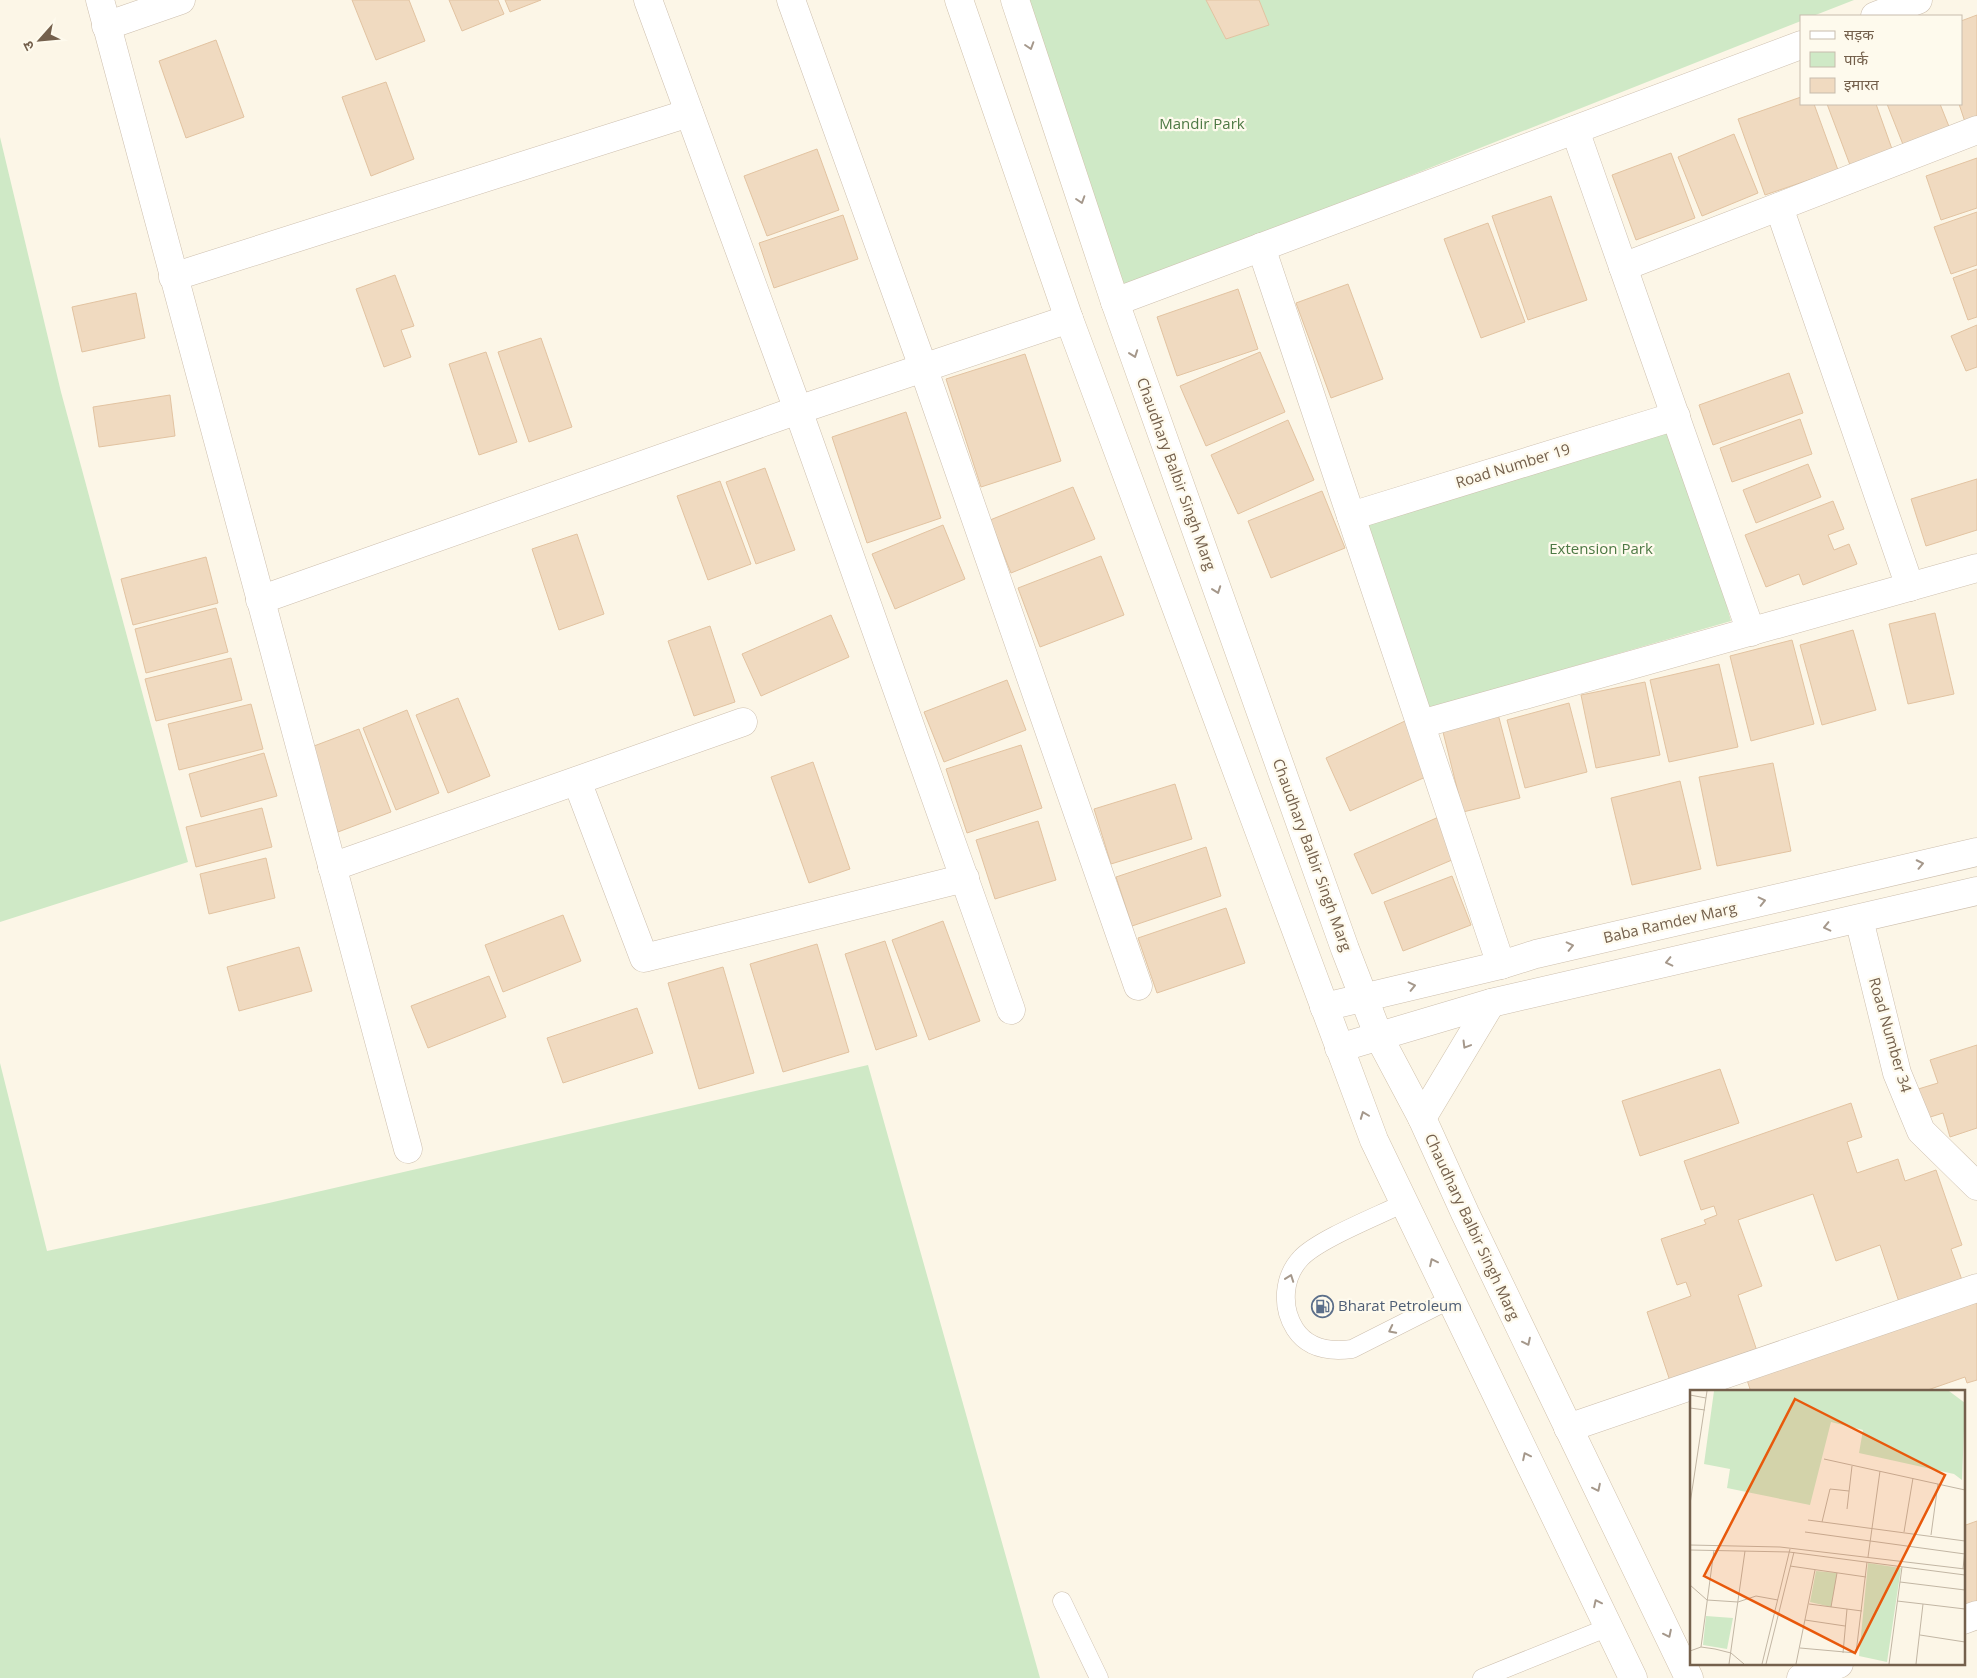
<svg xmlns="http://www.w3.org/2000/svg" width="1977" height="1678" viewBox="0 0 1977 1678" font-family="'Open Sans','Noto Sans Devanagari',sans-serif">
  <rect width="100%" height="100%" fill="#fcf6e7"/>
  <!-- green -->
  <g fill="#cfe9c6">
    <path d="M1026,0H1854L1813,16H1801V21L1124,289Z"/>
    <path d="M0,137L61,392L188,862L0,922Z"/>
    <path d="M1676,416L1731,621L1430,708L1351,516Z"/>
    <path d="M0,1063L47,1251L269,1203L868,1065L1040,1678H0Z"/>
  </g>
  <!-- building -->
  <g fill="#f0dac0" stroke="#e2c3a1">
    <path d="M352,0H409L425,41L376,60Z"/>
    <path d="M449,0H498L504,14L462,31Z"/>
    <path d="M505,0H541L510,12Z"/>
    <path d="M1206,0H1259L1269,25L1226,39Z"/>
    <path d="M1977,15V121L1966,125L1959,104H1961V21Z"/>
    <path d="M216,40L244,117L186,138L159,61Z"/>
    <path d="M386,82L414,159L371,176L342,97Z"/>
    <path d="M1801,97V104H1814L1838,170L1765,195L1738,119Z"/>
    <path d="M1827,104H1876L1892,149L1850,165Z"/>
    <path d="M1887,104H1940L1950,129L1904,147Z"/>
    <path d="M1734,134L1758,193L1702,216L1678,157Z"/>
    <path d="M817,149L839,210L767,236L744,176Z"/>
    <path d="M1671,153L1695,218L1636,240L1612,175Z"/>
    <path d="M1977,158V208L1941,220L1926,176Z"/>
    <path d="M1551,196L1587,300L1528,320L1492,216Z"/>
    <path d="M1977,212V265L1951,274L1934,227Z"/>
    <path d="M843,215L858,259L774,288L759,243Z"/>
    <path d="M1488,223L1525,322L1481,338L1444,239Z"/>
    <path d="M1977,269V317L1968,320L1953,278Z"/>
    <path d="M395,275L414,326L401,330L411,357L384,367L356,289Z"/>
    <path d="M1348,284L1383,379L1331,398L1296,303Z"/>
    <path d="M1238,289L1258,349L1177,376L1157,317Z"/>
    <path d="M136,293L145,338L82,352L72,307Z"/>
    <path d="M1977,325V367L1966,371L1951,336Z"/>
    <path d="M541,338L572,427L529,442L498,352Z"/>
    <path d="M486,352L517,442L479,455L449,364Z"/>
    <path d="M1260,352L1285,412L1206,446L1180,386Z"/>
    <path d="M1025,354L1061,461L981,487L946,379Z"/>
    <path d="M1789,373L1803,413L1713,445L1699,405Z"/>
    <path d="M170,395L175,436L99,447L93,407Z"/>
    <path d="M906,412L941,518L867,543L832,437Z"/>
    <path d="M1800,419L1812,454L1732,482L1720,448Z"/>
    <path d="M1288,420L1314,480L1238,514L1211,455Z"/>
    <path d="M1808,464L1821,497L1756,523L1743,490Z"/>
    <path d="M765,468L795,550L756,564L726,482Z"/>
    <path d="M1977,479V530L1926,546L1911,499Z"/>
    <path d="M720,481L751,564L708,580L677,496Z"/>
    <path d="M1073,487L1095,539L1011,573L990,520Z"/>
    <path d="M1322,491L1345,548L1271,578L1248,521Z"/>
    <path d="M1833,501L1844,529L1828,535L1834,550L1849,544L1857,564L1803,585L1799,574L1766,587L1745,535Z"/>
    <path d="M943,525L965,579L895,609L872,554Z"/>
    <path d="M577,534L604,614L559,630L532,549Z"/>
    <path d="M1101,556L1124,615L1040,647L1018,588Z"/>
    <path d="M206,557L218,603L133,625L121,579Z"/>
    <path d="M216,608L228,652L146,673L135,629Z"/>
    <path d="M1935,613L1954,694L1908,704L1889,624Z"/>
    <path d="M831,615L849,657L761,696L742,654Z"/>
    <path d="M710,626L735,702L694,716L668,641Z"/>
    <path d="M1853,630L1876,710L1822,725L1800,645Z"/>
    <path d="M1792,640L1814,724L1751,741L1730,656Z"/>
    <path d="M231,658L242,700L156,721L145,679Z"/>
    <path d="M1719,664L1738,747L1669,762L1650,680Z"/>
    <path d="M1007,680L1026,730L944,762L924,712Z"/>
    <path d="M1645,682L1660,755L1596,768L1581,695Z"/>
    <path d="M458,698L490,776L448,793L416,715Z"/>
    <path d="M1569,703L1587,772L1525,788L1507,720Z"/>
    <path d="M251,704L263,749L179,770L168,724Z"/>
    <path d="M407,710L439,793L396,810L363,728Z"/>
    <path d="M1498,714L1520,798L1463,812L1442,728Z"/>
    <path d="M1405,721L1430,775L1350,811L1326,758Z"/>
    <path d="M359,729L391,812L338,832L306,749Z"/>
    <path d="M1021,745L1042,808L967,833L946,769Z"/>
    <path d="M264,753L277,796L201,817L189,774Z"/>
    <path d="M813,762L850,869L809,883L771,777Z"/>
    <path d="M1773,763L1791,851L1717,866L1699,777Z"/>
    <path d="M1680,781L1701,869L1632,885L1611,798Z"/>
    <path d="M1175,784L1192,839L1111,864L1094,809Z"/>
    <path d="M262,808L272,847L196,867L186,827Z"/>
    <path d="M1441,816L1459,857L1372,894L1354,854Z"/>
    <path d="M1038,821L1056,880L995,899L976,840Z"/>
    <path d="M1206,847L1221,896L1132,926L1116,877Z"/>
    <path d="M266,858L275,898L209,914L200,874Z"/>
    <path d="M1452,876L1471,925L1403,951L1384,902Z"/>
    <path d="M1226,908L1245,963L1157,993L1138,938Z"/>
    <path d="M563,915L581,961L503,992L485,945Z"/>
    <path d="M943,921L980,1021L929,1040L892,940Z"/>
    <path d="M885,941L917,1036L876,1050L845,954Z"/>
    <path d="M817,944L849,1052L783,1072L750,964Z"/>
    <path d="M299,947L312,991L239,1011L227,967Z"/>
    <path d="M723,967L754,1073L699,1089L668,983Z"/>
    <path d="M489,976L506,1017L428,1048L411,1006Z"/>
    <path d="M637,1008L653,1053L563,1083L547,1038Z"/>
    <path d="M1977,1045V1128L1950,1137L1943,1113L1924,1119L1915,1090L1938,1083L1930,1060Z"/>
    <path d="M1720,1069L1739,1123L1640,1156L1622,1101Z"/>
    <path d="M1851,1103L1862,1137L1847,1142L1857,1173L1898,1159L1905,1181L1936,1170L1962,1245L1951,1249L1962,1280L1899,1302L1880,1245L1836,1261L1813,1194L1738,1220L1762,1286L1738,1295L1757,1351L1670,1381L1647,1312L1691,1296L1686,1282L1677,1285L1661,1239L1706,1224L1704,1220L1717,1215L1714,1206L1701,1210L1684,1161Z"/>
    <path d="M1977,1299V1380L1967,1383L1965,1377L1922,1392H1751L1747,1380Z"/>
    <path d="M1977,1521V1605L1963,1609V1526Z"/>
  </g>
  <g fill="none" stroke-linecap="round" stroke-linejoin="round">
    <defs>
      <g id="lane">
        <path d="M1404,1203C1378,1216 1319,1239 1301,1258C1283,1277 1281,1307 1295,1329C1308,1349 1330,1352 1352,1349L1451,1299"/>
        <path d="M1062,1601L1099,1678"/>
        <path d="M1482,1678L1609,1627"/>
      </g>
      <g id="street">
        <path d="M100,0L408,1149"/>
        <path d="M648,0L798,410L1011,1010"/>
        <path d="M791,0L923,367L1138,986"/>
        <path d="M1875,16L1918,0"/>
        <path d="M106,26L181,0"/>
        <path d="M1575,130L1751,632"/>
        <path d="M1779,207L1910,587"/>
        <path d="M1261,247L1501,965"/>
        <path d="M1623,267L1977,130"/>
        <path d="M173,277L689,113"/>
        <path d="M1115,302L1801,45"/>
        <path d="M1351,516L1676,416"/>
        <path d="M260,600L798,410L1069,319"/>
        <path d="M1421,724L1977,568"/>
        <path d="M577,781L644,958L965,878"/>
        <path d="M332,867L743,722"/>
        <path d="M1859,919L1897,1073L1921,1131L1977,1186"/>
        <path d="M1324,1007L1501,965L1536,954L1977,852"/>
        <path d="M1339,1048L1491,1003L1977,891"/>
        <path d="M1568,1428L1977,1288"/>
        <path d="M1963,1620L1977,1615"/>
        <path d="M1801,1678L1839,1664"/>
      </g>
      <g id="secondary">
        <path d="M959,0L1069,319L1374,1140L1633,1678"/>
        <path d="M1015,0L1115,302L1345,949L1379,1037L1422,1118L1465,1213L1689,1678"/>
        <path d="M1422,1118L1491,1003"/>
      </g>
    </defs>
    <!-- lane casing -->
    <use href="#lane" stroke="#cdbfae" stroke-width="19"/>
    <!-- street casing -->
    <use href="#street" stroke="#cdbfae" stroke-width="29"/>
    <!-- secondary casing -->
    <use href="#secondary" stroke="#d0c1ab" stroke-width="29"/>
    <!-- lane -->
    <use href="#lane" stroke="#fff" stroke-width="18"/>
    <!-- street -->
    <use href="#street" stroke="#fff" stroke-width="28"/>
    <!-- secondary -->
    <use href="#secondary" stroke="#fff" stroke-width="28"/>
  </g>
  <!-- one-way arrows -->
  <defs><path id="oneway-chevron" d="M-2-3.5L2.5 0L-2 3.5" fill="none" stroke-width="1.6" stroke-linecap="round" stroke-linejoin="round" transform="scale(1.25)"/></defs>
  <g stroke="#a5988b">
    <use href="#oneway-chevron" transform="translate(1030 46) rotate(72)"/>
    <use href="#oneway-chevron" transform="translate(1081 200) rotate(72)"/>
    <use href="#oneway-chevron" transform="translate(1134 354) rotate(70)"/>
    <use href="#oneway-chevron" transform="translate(1217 590) rotate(70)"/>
    <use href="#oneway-chevron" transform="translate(1920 864) rotate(-12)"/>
    <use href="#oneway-chevron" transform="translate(1762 901) rotate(-13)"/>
    <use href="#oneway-chevron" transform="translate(1827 927) rotate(167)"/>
    <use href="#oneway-chevron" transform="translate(1570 946) rotate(-13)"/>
    <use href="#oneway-chevron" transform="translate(1669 962) rotate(167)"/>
    <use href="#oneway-chevron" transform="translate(1412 986) rotate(-13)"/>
    <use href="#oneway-chevron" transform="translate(1466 1045) rotate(121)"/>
    <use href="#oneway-chevron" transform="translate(1364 1115) rotate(-111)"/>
    <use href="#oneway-chevron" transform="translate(1433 1262) rotate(-116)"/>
    <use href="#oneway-chevron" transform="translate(1290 1278) rotate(-70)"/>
    <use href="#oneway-chevron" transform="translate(1392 1330) rotate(153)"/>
    <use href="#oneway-chevron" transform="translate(1527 1342) rotate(64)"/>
    <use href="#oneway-chevron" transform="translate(1526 1456) rotate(-116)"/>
    <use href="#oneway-chevron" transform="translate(1597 1488) rotate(64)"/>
    <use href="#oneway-chevron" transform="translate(1597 1603) rotate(-116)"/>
    <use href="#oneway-chevron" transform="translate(1668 1634) rotate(64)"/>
  </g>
  <!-- icons -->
  <defs>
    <symbol id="fuel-ring" viewBox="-11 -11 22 22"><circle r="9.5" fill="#fefaed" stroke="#5c6f8a" stroke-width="1.5"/><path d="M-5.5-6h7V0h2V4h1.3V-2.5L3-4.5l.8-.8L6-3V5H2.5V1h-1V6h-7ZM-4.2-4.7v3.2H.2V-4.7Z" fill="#5c6f8a"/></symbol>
  </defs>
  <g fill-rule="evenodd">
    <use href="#fuel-ring" x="1310" y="1294" width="25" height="25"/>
  </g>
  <g text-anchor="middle" stroke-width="4.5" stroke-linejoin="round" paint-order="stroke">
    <!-- park labels -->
    <g font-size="15" fill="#4d7944" stroke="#fefaed">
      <text x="1202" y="129">Mandir Park</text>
      <text x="1601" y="554">Extension Park</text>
    </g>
    <!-- street labels -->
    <g font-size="15" fill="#74604c" stroke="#fefaed">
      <text transform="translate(1513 466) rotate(-17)" y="5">Road Number 19</text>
      <text transform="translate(1176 474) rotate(70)" y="5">Chaudhary Balbir Singh Marg</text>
      <text transform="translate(1312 855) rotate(70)" y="5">Chaudhary Balbir Singh Marg</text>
      <text transform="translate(1670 923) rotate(-13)" y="5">Baba Ramdev Marg</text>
      <text transform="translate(1890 1035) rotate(74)" y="5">Road Number 34</text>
      <text transform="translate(1472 1227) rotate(65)" y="5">Chaudhary Balbir Singh Marg</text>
    </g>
    <!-- service labels -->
    <g font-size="15" fill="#4e5e75" stroke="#fefaed" text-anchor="start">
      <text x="1338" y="1311">Bharat Petroleum</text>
    </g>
  </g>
  <!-- overview -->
  <g transform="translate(1690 1390)">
    <rect width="275" height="275" fill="#fcf6e7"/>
    <path d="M24,1H259L275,13L272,90L264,84L169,63L173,40L141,32L120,115L37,98L40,79L14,74ZM178,173L211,178L197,272L169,266ZM126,181L147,183L141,217L120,212ZM16,226L43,228L37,259L13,255Z" fill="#cfe9c6"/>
    <path fill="none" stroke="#c2b6a4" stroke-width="1" d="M0,5L16,8M0,18L15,20M134,69L275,100M0,114L17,1M157,119L162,76M118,130L275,151M132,132L140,99L159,101M115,142L275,164M214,142L223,88M241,145L248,94M0,155L90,157L275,179M0,160L99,162L275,185M178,167L190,81M100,176L176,187M273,179L275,160M210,192L275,200M0,195L17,210L48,212L66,206L88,210M207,211L233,214M119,214L172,221M141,217L147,183M115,230L155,236M230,245L275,252M11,257L24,160M110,258L166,263L177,172M0,261L11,257L25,259L41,263L54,274M153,263L157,219M39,274L55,161M72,274L100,159M76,274L104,162M106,274L125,180M199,274L212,177M226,274L233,214L275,219"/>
    <path fill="#e8590c" fill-opacity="0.15" stroke="#e8590c" stroke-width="2.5" d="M105,9L255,85L165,263L14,186Z"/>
    <rect width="275" height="275" fill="none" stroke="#74604c" stroke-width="2.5"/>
  </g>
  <!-- legend -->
  <rect x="1800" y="15" width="162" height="90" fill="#fefaed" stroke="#c7bcad"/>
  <rect x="1810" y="31" width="25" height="8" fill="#ffffff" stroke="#c7bcad"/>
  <text x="1844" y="40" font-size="15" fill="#74604c">सड़क</text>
  <rect x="1810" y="52" width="25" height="15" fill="#cfe9c6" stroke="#c7bcad"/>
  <text x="1844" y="65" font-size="15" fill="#74604c">पार्क</text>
  <rect x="1810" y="78" width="25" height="15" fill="#f0dac0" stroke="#c7bcad"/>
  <text x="1844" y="90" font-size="15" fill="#74604c">इमारत</text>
  <!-- north arrow -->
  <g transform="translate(40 40) rotate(243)" stroke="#fefaed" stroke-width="4" paint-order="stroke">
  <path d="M0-4L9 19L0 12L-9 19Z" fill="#74604c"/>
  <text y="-8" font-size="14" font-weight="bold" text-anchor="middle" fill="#74604c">उ</text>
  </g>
</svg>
